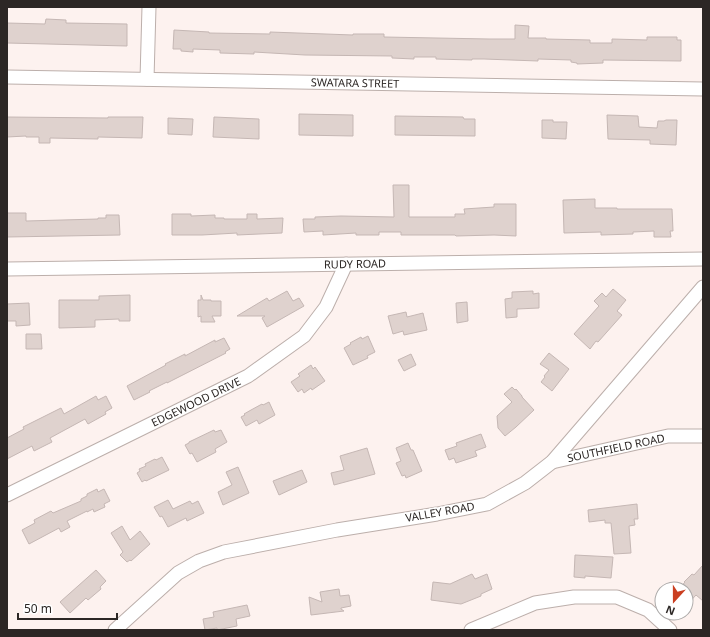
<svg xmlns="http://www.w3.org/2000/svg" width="710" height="637" viewBox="0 0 710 637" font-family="'Noto Sans',sans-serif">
  <rect width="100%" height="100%" fill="#fdf2ef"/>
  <!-- building -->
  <g fill="#dfd2ce" stroke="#c5b7b4">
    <path d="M46,19L66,20V23L127,24V46L7,43V23L45,24Z"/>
    <path d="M515,25L529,26L528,38H546V39L590,40V43H612V39L647,40V37H677V40H681V61L603,60V63L577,64V63L571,62V60L538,59V61L484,59H472V60L436,59V57H414V59L392,58V56L305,55L254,52V54L220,53V50L193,49V52L181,51V49H173L174,30L209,32V33L270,34V32L353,35V34H384V37L489,39H515Z"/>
    <path d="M299,114L353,115V136L299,135Z"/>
    <path d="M607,115L638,116L639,127L657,128L658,121H664L666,120H677L676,145L650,144V140L608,139Z"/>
    <path d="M395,116L463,117L464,119H475V136L395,135Z"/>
    <path d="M7,117L108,118V117H143L142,138L98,137V139L50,138V143H39V137H26V136L7,137Z"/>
    <path d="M214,117L259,119V139L213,137Z"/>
    <path d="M168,118L193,119L192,135L168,134Z"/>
    <path d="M542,120H553V122H567L566,139L542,138Z"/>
    <path d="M393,185H409V217H455V214H465L464,209L494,207V204H516V236L494,235L456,236L455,235H401V232H379V235H356V233L323,235V231L304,232L303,219H315V217L341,216L394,217Z"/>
    <path d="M595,199V208H617V209H672L673,231H670L671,237H654V231L633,232V234L601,235V232L564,233L563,200Z"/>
    <path d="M7,213H26V221L98,219V218H106V215H119L120,235L7,237Z"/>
    <path d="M172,214H191V216L215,215V218H224V219H247V214H257V219L283,218L282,233L237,235V233L202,235H172Z"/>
    <path d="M613,289L626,300L617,311L622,315L598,342L596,341L590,349L574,334L599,306L594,301L602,293L606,297Z"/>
    <path d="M287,291L293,301L299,298L304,306L267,327L262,318L265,316H237L267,298L269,301Z"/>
    <path d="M533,291V294L539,293V308L517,309V317L506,318L505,299L512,298V292Z"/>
    <path d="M130,295V321H119V319L95,320V327L59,328V300H99V296Z"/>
    <path d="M201,295L203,300H211V301H221V316H212L215,322H201V316L198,317V300H201Z"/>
    <path d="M467,302L468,321L457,323L456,303Z"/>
    <path d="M29,303L30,325L16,326V321H7V304Z"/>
    <path d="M406,312L407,317L423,313L427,330L404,335L403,331L393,334L388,316Z"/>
    <path d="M26,334H41L42,349H26Z"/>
    <path d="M368,336L375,352L367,356L368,358L353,365L344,348L351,344L350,343L361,337L362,339Z"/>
    <path d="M224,338L230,349L225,352L226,353L167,383V382L149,391L150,392L134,400L127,386L166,365L165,364L185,354V356L215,340V342Z"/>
    <path d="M549,353L569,369L552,391L541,382L545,377L544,376L549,370L540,364Z"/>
    <path d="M411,354L416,365L404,371L398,360Z"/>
    <path d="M311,365L313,369L315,367L325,381L312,390L311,388L304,393L302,389L298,392L291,382L300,376L298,374Z"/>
    <path d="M512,387L515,390L516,389L522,396V397L534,410L516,427L505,436L498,428L497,416L512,402L504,394Z"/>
    <path d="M96,396L98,400L106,396L112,408L105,412L106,414L88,424L85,419L50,438L52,442L34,451L32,446L7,459V438L24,429L23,427L61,408L64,414Z"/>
    <path d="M269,402L275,415L259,424L257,420L246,426L241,417L245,415L244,414L251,410L262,404L263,405Z"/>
    <path d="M214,430L215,432L221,430L227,442L215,449L216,452L197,462L192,453L190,454L185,445L189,443V442Z"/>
    <path d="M481,434L486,447L475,451L477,456L456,463L454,458L449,460L445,450L457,446L456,443Z"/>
    <path d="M408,443L411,450H413L422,471L406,478L405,475L402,476L396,463L401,461L396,448Z"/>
    <path d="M367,448L375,474L334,485L331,473L344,470L340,456Z"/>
    <path d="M162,457L169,470L146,481L145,480L142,482L137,473L140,471L139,469L146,466L145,464L155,459L156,460Z"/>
    <path d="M238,467L249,493L223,505L218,492L232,485L226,472Z"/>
    <path d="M302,470L307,482L279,495L273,481Z"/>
    <path d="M97,489L98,492L104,489L110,501L104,504L105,507L94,512L93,509L87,512V511L67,521L70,527L61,532L59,528L29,544L22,530L35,523L34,520L51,511L53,513L81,501V499L87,496V494Z"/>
    <path d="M168,500L173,509L190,501L192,504L198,501L204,513L187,521L186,518L168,527L162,516L160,517L154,507Z"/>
    <path d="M637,504L638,519H634L635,525L629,526L631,553L614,554L611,523H605V520L589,522L588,510Z"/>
    <path d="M122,526L130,540L140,531L150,544L131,561L130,560L127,562L120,555L123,552L111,533Z"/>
    <path d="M575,555L613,557L611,578L585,576V578L574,577Z"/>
    <path d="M703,565V601L696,595L686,606V589H679L685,582H684L692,574L694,575Z"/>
    <path d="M96,570L106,581L100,587L101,589L88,600L86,598L70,613L60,602Z"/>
    <path d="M472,574L475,579L487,574L492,589L481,594V596L461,604L431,600L433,582L450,584Z"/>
    <path d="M339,589L340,596L349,595L351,606L341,608V609L344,611L311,615L309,597L322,602L320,592Z"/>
    <path d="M247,605L250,616L236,619L237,626L217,630V628L205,630L203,619L214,617L213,612Z"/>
  </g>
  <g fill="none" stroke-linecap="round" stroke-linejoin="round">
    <defs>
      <g id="street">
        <path d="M7,77L703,89"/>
        <path d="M147,79L149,7"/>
        <path d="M7,269L703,259"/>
        <path d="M552,462L668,436H703"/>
        <path d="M7,495L248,376L304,336L326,307L346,264"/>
        <path d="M115,630L178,573L199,561L224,552L337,530L437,514L487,504L525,483L552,462L703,287"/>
        <path d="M471,630L535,603L574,597H617L648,610L670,630"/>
      </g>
    </defs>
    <!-- street casing -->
    <use href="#street" stroke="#bcafab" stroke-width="15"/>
    <!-- street -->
    <use href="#street" stroke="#fff" stroke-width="13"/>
  </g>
  <g text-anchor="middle" stroke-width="3" stroke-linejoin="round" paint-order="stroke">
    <!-- street labels -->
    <g font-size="11" fill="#2c2725" stroke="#fff">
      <text transform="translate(355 83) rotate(1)" y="4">SWATARA STREET</text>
      <text transform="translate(355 264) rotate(-1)" y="4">RUDY ROAD</text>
      <text transform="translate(196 402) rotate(-26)" y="4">EDGEWOOD DRIVE</text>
      <text transform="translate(616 448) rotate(-12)" y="4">SOUTHFIELD ROAD</text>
      <text transform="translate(440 512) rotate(-10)" y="4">VALLEY ROAD</text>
    </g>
  </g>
  <!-- border -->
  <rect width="710" height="637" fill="none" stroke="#2c2725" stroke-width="16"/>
  <!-- north arrow -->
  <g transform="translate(674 601) rotate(201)"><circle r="19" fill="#ffffff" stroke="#aba9a8"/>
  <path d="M0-3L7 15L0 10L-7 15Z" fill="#ca3f21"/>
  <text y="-6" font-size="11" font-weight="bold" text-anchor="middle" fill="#2c2725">N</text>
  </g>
  <!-- scale -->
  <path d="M18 613v6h99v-6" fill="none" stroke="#2c2725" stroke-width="2"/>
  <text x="24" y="613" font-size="12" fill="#2c2725" stroke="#ffffff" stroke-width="3" paint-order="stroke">50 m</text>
</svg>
